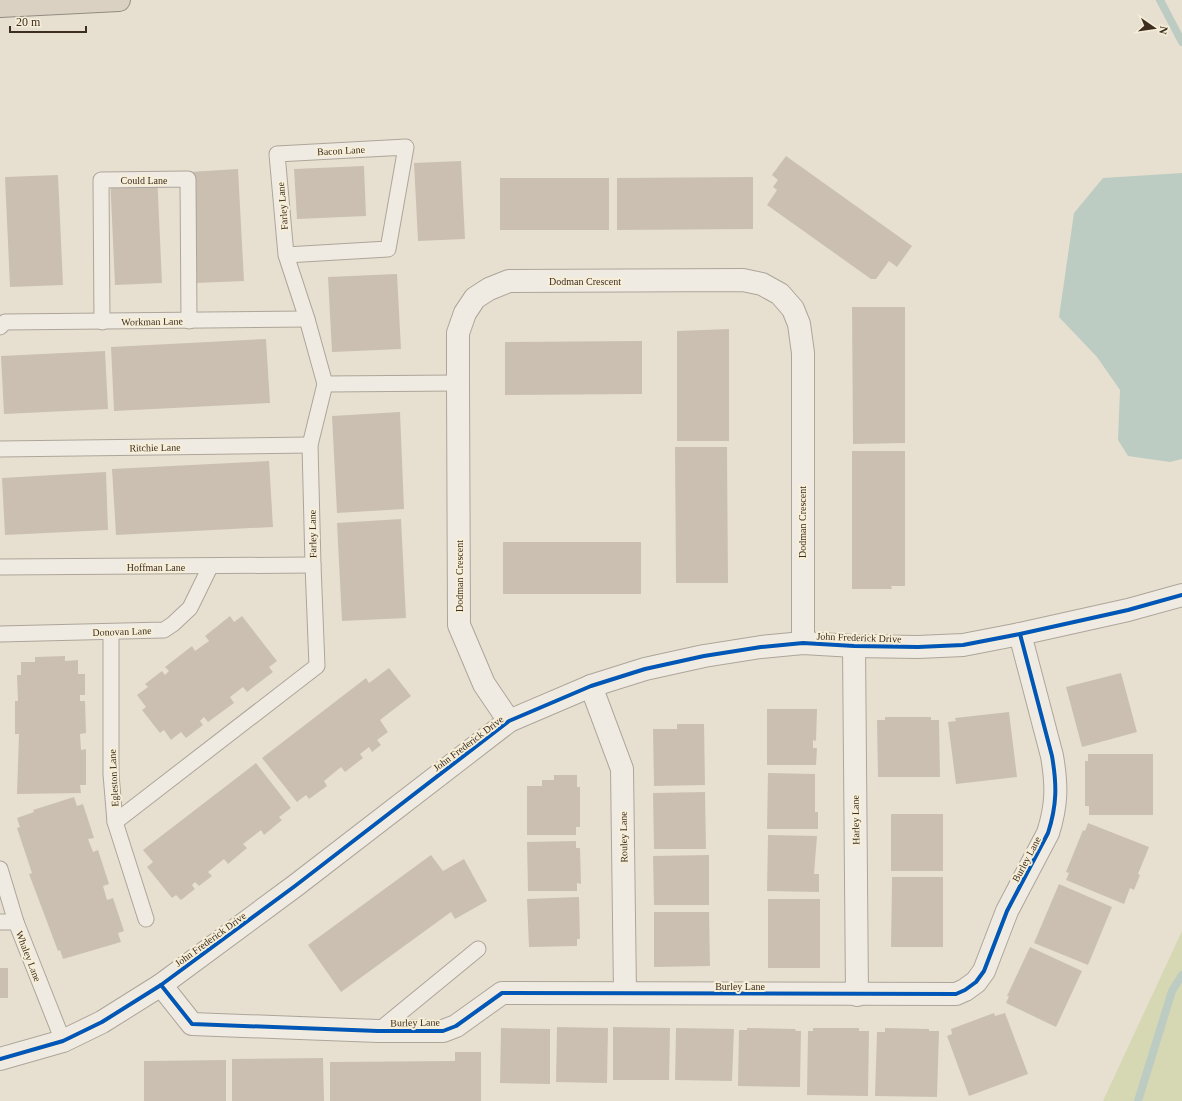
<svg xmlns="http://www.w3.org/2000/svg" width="1182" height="1101" viewBox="0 0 1182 1101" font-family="'Times New Roman',serif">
  <rect width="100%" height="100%" fill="#e7e0d1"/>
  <!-- green -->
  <path fill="#d6d7b3" d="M1182,931V1101H1103Z"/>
  <!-- water -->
  <path fill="#bcccc2" d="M1182,173V459L1170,462L1128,456L1118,440L1120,390L1097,357L1059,317L1074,213L1103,178Z"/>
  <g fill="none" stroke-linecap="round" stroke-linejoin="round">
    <!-- stream -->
    <g stroke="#bcccc2" stroke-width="8">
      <path d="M1160,0L1182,42"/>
      <path d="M1138,1101L1172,991L1182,975"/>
    </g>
  </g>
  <!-- building -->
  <g fill="#cbbfb2">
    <path d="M786,156L912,246L897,267L889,261L876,279H871L767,205L777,190L773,187L778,180L772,175Z"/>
    <path d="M461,161L465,239L418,241L414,163Z"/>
    <path d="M364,166L366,216L297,219L294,169Z"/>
    <path d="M238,169L244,281L195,283L190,172Z"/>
    <path d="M157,173L162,283L115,285L110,176Z"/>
    <path d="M58,175L63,285L10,287L5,177Z"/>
    <path d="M753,177V229L617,230V178Z"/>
    <rect x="500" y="178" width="109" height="52"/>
    <path d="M397,274L401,349L332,352L328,277Z"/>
    <path d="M852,307H905V443L853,444Z"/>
    <path d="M729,329V441H677V331Z"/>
    <path d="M266,339L270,403L114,411L111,347Z"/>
    <path d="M642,341V394L505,395V342Z"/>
    <path d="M105,351L108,409L4,414L1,356Z"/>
    <path d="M400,412L404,509L337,513L332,416Z"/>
    <path d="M675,447H727L728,583H676Z"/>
    <path d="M852,451H905V586H891L892,589H852Z"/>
    <path d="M269,461L273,527L116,535L112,469Z"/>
    <path d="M106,472L108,530L5,535L2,478Z"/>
    <path d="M401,519L406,618L342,621L337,523Z"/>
    <rect x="503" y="542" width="138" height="52"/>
    <path d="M230,616L234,622L242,616L277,661L269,667L273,672L247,692L243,687L230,697L234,703L208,722L204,717L200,721L203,725L186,738L181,732L171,740L164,730L160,733L142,710L146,707L137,695L148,687L145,684L162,671L165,675L169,671L165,667L192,646L195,651L209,641L205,636Z"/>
    <path d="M65,656V661L78,660V674H85V695H80V701H85L86,733L80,734L81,750L86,749V785H80L81,793L17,794L19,734H15V701H18L17,675H21V662H35V657Z"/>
    <path d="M389,668L411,696L380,720L388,732L377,740L381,745L372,752L369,747L360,754L363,758L345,772L341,767L324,781L327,786L309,799L306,795L297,802L262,758L366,678L369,683Z"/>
    <path d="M1121,673L1137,732L1082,747L1066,687Z"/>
    <path d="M767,709H817L816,741L813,740V748H817L816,765H767Z"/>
    <path d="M1009,712L1017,777L956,784L948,722L956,721L955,718Z"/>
    <path d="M885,717H931V720H939L940,777H878L877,720H885Z"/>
    <path d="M677,724H704L705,785L654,786L653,729H677Z"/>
    <path d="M1088,754H1153V815H1089V806H1085V761H1088Z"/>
    <path d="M256,763L291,808L279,817L282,820L264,835L261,830L243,844L247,848L228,864L224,859L208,872L212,876L199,886L195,882L192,885L195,889L181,900L176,895L172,898L147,867L153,862L143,850Z"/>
    <path d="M768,773L815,774V812H818V829H767Z"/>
    <path d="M554,775H577V787H580V827H576V835H527V786H542V780H554Z"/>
    <path d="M705,792L706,849H654L653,793Z"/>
    <path d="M74,797L77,806L83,804L94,838L88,839L93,852L98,850L109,884L103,886L107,900L113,898L124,931L118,933L121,942L63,959L60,950L58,951L29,874L32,873L17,828L20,827L17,818L34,812L33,810Z"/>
    <rect x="891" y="814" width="52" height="57"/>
    <path d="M1088,823L1149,847L1138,874L1140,875L1134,890L1130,888L1124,904L1066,880L1069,873L1066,872L1083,830L1085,831Z"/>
    <path d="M768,835L817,836L814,874H819V892L767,891Z"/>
    <path d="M576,841V848H580L581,884L577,883V891H528L527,842Z"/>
    <path d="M431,855L443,871L464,859L487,901L455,919L451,912L341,992L308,945Z"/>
    <path d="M709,855V905H654L653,856Z"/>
    <path d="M892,877H943V947H891Z"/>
    <path d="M1059,884L1112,907L1088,965L1034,943Z"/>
    <path d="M579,897L580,939H577V946L529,947L527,899Z"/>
    <rect x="768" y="899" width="52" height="69"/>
    <path d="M654,912H709L710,966L654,967Z"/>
    <path d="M1030,947L1082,971L1056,1027L1006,1003L1009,996H1007Z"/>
    <rect x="0" y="968" width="8" height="30"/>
    <path d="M994,1013L995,1016L1005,1013L1028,1074L969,1096L947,1036L952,1034L951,1029Z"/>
    <path d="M557,1027L608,1028L607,1083L556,1082Z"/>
    <path d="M613,1027L670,1028L669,1080H613Z"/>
    <path d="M501,1028L550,1029V1084L500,1083Z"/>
    <path d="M676,1028L734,1029L732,1081L675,1080Z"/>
    <path d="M747,1028L795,1029L796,1031H801L800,1087L738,1086L739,1030H747Z"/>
    <path d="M813,1028H859V1031H869L868,1096L807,1095L808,1031H813Z"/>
    <path d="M885,1028L929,1029V1031H939L937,1097L875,1096L877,1032H885Z"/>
    <path d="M455,1052H481V1101H330V1062L455,1061Z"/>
    <path d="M323,1058L324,1101H232V1059Z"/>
    <path d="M226,1060V1101H144V1061Z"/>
  </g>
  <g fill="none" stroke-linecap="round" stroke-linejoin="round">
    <defs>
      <g id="lane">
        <path d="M102,322L101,180L188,179L189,321"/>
        <path d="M0,327L5,322L307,319"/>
        <path d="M325,384L458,383"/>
        <path d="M0,449L310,445"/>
        <path d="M0,567L313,565"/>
        <path d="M111,632V774L115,822L146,919"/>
        <path d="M0,634L164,630L173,624L190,608L210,567"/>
        <path d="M115,822L317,666L313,565L310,445L325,384L307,319L286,255L277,154L406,147L388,249L286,255"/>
        <path d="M0,869L16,922L63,1041"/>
        <path d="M0,922H16"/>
        <path d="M378,1031L478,949"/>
      </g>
      <g id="street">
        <path d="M854,646L857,995"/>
        <path d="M591,686L622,769L625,993"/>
        <path d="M509,721L484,684L459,625L458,383V333L465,313L475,298L489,289L509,281L743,280L762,284L780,294L793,309L799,324L803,353V643"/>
        <path d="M161,985L192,1024L378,1031H443L456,1026L502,993L956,994L965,990L976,982L984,971L1007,911L1048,833C1057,805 1057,785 1052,756L1020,634"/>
        <path d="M0,1059L63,1041L102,1022L161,985L295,886L509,721L591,686L645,669L704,656L761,647L803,643L854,646L918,647L963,645L1020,634L1128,610L1182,595"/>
      </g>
      <path id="highway" d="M0,6L119,0"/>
    </defs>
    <!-- lane casing -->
    <use href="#lane" stroke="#ada599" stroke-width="17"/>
    <!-- street casing -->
    <use href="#street" stroke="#ada599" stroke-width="24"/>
    <!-- highway casing -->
    <use href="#highway" stroke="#928b80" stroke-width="24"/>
    <!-- lane -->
    <use href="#lane" stroke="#efebe3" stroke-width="15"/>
    <!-- street -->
    <use href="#street" stroke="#efebe3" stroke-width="22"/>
    <!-- highway -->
    <use href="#highway" stroke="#dad1c2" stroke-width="22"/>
    <defs>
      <g id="cycleway">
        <path d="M161,985L192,1024L378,1031H443L456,1026L502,993L956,994L965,990L976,982L984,971L1007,911L1048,833C1057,805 1057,785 1052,756L1020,634"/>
        <path d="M0,1059L63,1041L102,1022L161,985L295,886L509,721L591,686L645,669L704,656L761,647L803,643L854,646L918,647L963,645L1020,634L1128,610L1182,595"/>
      </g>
    </defs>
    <!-- cycleway casing -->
    <use href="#cycleway" stroke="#f7eed8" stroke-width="6"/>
    <!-- cycleway -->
    <use href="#cycleway" stroke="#0057b8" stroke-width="4"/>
  </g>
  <g text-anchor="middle" stroke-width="4" stroke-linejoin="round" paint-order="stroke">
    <!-- street labels -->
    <g font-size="10" fill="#3d2e20" stroke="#f7eed8">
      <text transform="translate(341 150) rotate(-3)" y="4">Bacon Lane</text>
      <text x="144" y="184">Could Lane</text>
      <text transform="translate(282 206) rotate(-95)" y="4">Farley Lane</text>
      <text x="585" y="285">Dodman Crescent</text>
      <text transform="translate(152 321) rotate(-1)" y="4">Workman Lane</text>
      <text transform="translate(155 447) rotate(-1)" y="4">Ritchie Lane</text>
      <text transform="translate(802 522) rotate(-90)" y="4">Dodman Crescent</text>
      <text transform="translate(312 534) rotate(-91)" y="4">Farley Lane</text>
      <text x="156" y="571">Hoffman Lane</text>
      <text transform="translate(459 576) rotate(-90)" y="4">Dodman Crescent</text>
      <text transform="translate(122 631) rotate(-2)" y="4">Donovan Lane</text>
      <text transform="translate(859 637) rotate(2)" y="4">John Frederick Drive</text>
      <text transform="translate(468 743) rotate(-37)" y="4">John Frederick Drive</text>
      <text transform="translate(113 778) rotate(-93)" y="4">Egleston Lane</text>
      <text transform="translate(855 820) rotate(-91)" y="4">Harley Lane</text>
      <text transform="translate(623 837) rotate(-91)" y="4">Rouley Lane</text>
      <text transform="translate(1026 859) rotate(-62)" y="4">Burley Lane</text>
      <text transform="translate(210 939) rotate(-36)" y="4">John Frederick Drive</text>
      <text transform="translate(29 956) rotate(69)" y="4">Whaley Lane</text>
      <text x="740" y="990">Burley Lane</text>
      <text transform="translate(415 1022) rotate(-1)" y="4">Burley Lane</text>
    </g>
  </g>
  <!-- north arrow -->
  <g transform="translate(1154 28) rotate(103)" stroke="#f7eed8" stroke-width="3" paint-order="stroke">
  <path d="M0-3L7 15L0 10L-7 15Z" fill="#3d2e20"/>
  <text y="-6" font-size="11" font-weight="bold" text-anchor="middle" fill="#3d2e20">N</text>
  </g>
  <!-- scale -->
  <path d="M10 26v6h76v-6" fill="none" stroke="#3d2e20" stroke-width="2"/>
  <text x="16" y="26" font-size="12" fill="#3d2e20" stroke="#f7eed8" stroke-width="3" paint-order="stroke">20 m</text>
</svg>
